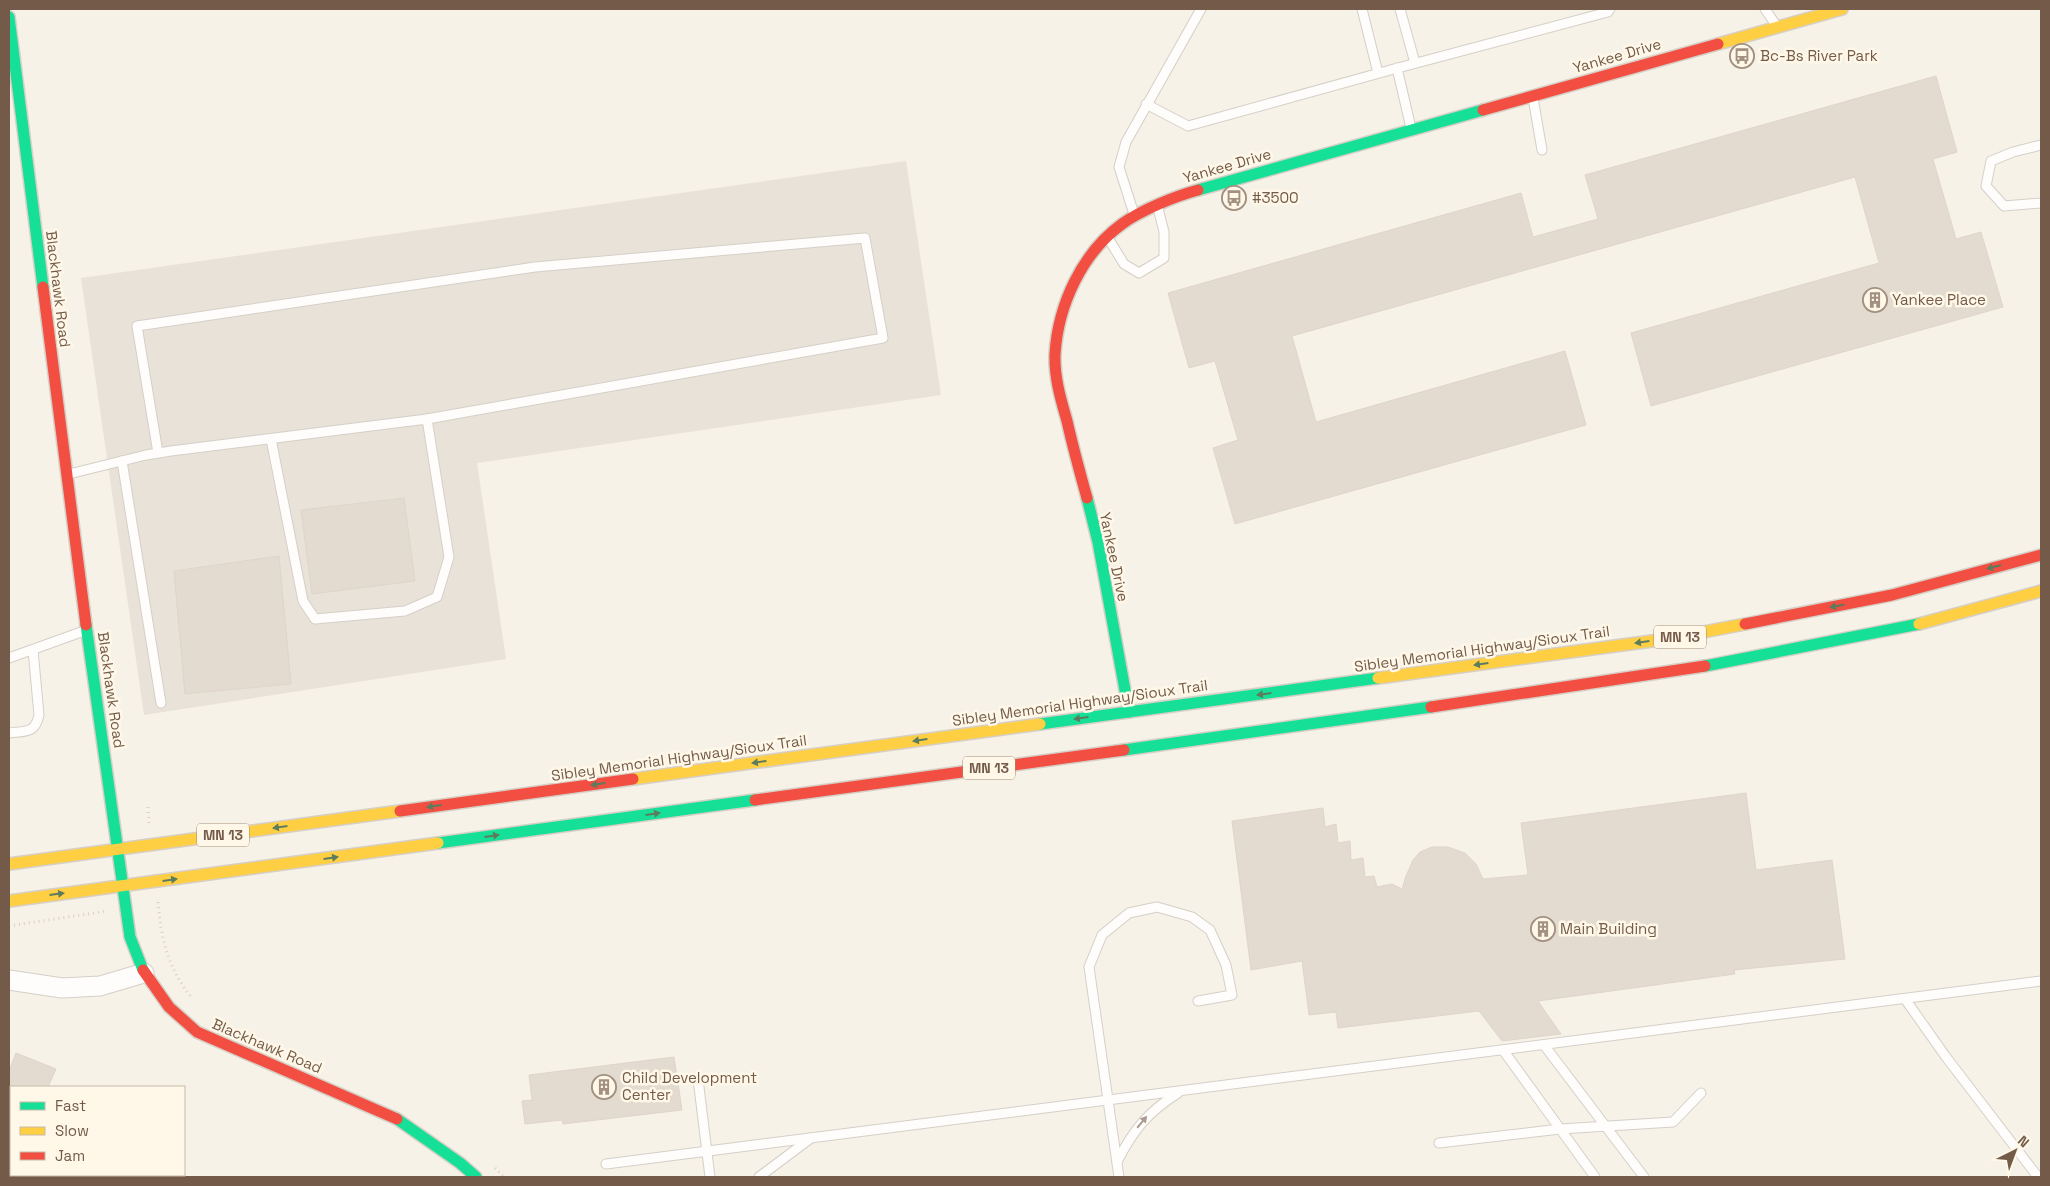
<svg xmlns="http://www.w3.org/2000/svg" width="2050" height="1186" viewBox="0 0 2050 1186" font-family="'Space Grotesk',sans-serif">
  <rect width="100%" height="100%" fill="#f6f2e8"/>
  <!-- industrial -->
  <path fill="#e9e2d9" d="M906,161L941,395L477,463L506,659L144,715L81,278Z"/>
  <!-- building -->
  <g fill="#e3dad0" stroke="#dfd5ca">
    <path d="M1936,76L1957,152L1933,159L1956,239L1981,232L2003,307L1651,406L1631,333L1879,263L1855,177L1292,336L1316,422L1565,351L1586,425L1235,524L1213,448L1238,440L1215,361L1189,368L1168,293L1521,193L1533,237L1598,219L1585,175Z"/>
    <path d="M404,498L415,581L312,594L301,510Z"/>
    <path d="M279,556L291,684L185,694L174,571Z"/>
    <path d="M1746,793L1756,870L1832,860L1845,959L1734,970L1735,974L1538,1001L1561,1034L1502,1041L1479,1011L1338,1028L1336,1012L1309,1015L1302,961L1251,970L1232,821L1323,808L1325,827L1336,824L1338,843L1350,841L1351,860L1363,858L1365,877L1374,876L1377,887L1392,884L1402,889L1406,876L1413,860L1420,852L1432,847H1448L1465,853L1476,864L1483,879L1528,875L1521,823Z"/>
    <path d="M16,1053L56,1069L48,1087H9V1071Z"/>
    <path d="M674,1057L682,1110L563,1124L562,1120L525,1124L522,1101L532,1100L529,1075Z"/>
  </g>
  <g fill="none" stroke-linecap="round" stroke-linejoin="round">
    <defs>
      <g id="lane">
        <path d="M1362,9L1378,73"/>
        <path d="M1400,9L1415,63"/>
        <path d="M1765,9L1776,25"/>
        <path d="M1397,68L1411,128"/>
        <path d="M1533,98L1542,150"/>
        <path d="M1146,104L1188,126L1394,69L1608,12L1610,9"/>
        <path d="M2041,145L2013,152L1991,161L1986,186L2004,206L2041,203"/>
        <path d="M1134,214L1119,167L1126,142L1201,9"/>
        <path d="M1108,238L1124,264L1139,273L1164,258V232L1158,208"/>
        <path d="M158,453L137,326L535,267L865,238L883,338L427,419"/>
        <path d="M122,461L161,703"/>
        <path d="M69,474L146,455L171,451L427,419L449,557L437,597L405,611L315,619L303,601L271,439"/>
        <path d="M9,658L84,631"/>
        <path d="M9,733C25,731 35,734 39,715L33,650"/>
        <path d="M1905,999L1946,1057L2038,1177"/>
        <path d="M1544,1045L1644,1177"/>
        <path d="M1503,1050L1595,1177"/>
        <path d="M698,1079L710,1177"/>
        <path d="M1439,1143L1560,1129L1673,1122L1701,1093"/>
        <path d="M1117,1162C1133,1130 1148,1112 1178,1093"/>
        <path d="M606,1164L2041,981"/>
        <path d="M759,1177L811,1138"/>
        <path d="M1119,1177L1089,967L1102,935L1129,913L1157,907L1192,917L1210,930L1226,965L1232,995L1198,1001"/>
      </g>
      <g id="street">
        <path d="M9,980L62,988L100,986L144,973"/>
        <path d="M9,1132L11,1133"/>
        <path d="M84,1175L87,1177"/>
      </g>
      <g id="fast">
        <path d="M9,17L43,287"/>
        <path d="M1198,190L1483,110"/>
        <path d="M1087,498L1098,542L1129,712"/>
        <path d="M86,625L130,937L143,970"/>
        <path d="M1705,666L1919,624"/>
        <path d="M1040,724L1378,678"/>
        <path d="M1124,750L1431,707"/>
        <path d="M438,843L755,800"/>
        <path d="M397,1119L460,1163L476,1177"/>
      </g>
      <g id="slow">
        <path d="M1718,44L1842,9"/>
        <path d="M1919,624L2041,591"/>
        <path d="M1378,678L1667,639L1745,624"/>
        <path d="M633,779L1040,724"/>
        <path d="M9,864L400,811"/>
        <path d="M9,901L438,843"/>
      </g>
      <g id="jam">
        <path d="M1483,110L1718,44"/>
        <path d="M43,287L86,625"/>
        <path d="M1087,498C1080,473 1073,447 1067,421C1061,400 1054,377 1055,354C1058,305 1082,253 1122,224C1141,210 1176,196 1198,190"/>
        <path d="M1745,624L1892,595L2041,555"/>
        <path d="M1431,707L1705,666"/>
        <path d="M755,800L1124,750"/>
        <path d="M400,811L633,779"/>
        <path d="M143,970L169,1007L197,1032L397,1119"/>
      </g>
    </defs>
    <!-- lane casing -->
    <use href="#lane" stroke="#d5cfc7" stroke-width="11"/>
    <!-- street casing -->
    <use href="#street" stroke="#d5cfc7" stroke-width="21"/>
    <!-- fast casing -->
    <use href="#fast" stroke="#d6cfc6" stroke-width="14"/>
    <!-- slow casing -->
    <use href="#slow" stroke="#d6cfc6" stroke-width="14"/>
    <!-- jam casing -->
    <use href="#jam" stroke="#d6cfc6" stroke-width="14"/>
    <!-- path -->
    <g stroke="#d8d0c9" stroke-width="3" stroke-dasharray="1 4" stroke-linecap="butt">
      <path d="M148,807L149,824"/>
      <path d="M158,902C161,939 168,969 192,998"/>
      <path d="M9,926L107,911"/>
      <path d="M495,1168L504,1177"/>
    </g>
    <!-- lane -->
    <use href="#lane" stroke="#fefdfc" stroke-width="9"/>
    <!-- street -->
    <use href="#street" stroke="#fefdfc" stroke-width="19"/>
    <!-- fast -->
    <use href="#fast" stroke="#16e098" stroke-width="11"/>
    <!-- slow -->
    <use href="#slow" stroke="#ffcf43" stroke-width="11"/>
    <!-- jam -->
    <use href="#jam" stroke="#f24e42" stroke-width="11"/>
  </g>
  <!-- one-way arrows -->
  <defs><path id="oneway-solid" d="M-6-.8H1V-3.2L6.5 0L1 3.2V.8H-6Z" transform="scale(1.25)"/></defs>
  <g fill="#5c7c5d">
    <use href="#oneway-solid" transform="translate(1994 567) rotate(165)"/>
    <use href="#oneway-solid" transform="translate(1837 606) rotate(169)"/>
    <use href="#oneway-solid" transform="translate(1642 642) rotate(172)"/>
    <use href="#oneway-solid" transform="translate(1481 664) rotate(172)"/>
    <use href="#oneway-solid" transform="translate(1264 694) rotate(172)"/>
    <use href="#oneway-solid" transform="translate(1081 718) rotate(172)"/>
    <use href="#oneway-solid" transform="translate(920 740) rotate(172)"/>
    <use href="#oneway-solid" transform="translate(759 762) rotate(172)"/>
    <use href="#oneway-solid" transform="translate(598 784) rotate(172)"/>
    <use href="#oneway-solid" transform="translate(434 806) rotate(172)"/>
    <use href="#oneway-solid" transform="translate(653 814) rotate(-8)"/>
    <use href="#oneway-solid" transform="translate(280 827) rotate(172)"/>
    <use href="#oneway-solid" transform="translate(492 836) rotate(-8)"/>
    <use href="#oneway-solid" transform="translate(331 858) rotate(-8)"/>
    <use href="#oneway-solid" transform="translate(170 880) rotate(-8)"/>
    <use href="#oneway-solid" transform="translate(57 894) rotate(-7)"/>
  </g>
  <use fill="#ab9c91" href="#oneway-solid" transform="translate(1142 1122) rotate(-50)"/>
  <!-- icons -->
  <defs>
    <symbol id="bus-ring" viewBox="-11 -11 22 22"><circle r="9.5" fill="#fff8e8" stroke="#a29081" stroke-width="1.5"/><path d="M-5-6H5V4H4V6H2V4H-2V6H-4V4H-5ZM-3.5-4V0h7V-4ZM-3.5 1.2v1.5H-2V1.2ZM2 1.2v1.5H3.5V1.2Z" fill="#a29081"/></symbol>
    <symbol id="building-ring" viewBox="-11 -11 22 22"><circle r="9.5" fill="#fff8e8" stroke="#a29081" stroke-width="1.5"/><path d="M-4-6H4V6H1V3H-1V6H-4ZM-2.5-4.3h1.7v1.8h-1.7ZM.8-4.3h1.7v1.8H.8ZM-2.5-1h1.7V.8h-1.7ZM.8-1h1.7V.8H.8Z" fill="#a29081"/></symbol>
  </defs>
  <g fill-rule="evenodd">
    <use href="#bus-ring" x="1728" y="42" width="28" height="28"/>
    <use href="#bus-ring" x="1220" y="184" width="28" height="28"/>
    <use href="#building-ring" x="1861" y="286" width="28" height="28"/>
    <use href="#building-ring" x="1529" y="915" width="28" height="28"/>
    <use href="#building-ring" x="590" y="1073" width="28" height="28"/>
  </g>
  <g text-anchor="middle" stroke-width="5" stroke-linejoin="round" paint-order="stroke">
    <!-- shield labels -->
    <g fill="#fff8e8" stroke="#9e8a79" stroke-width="1">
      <rect x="1654" y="625.5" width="52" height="23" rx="4"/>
      <rect x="963" y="756.5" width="52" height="23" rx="4"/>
      <rect x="197" y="823.5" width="52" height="23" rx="4"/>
    </g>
    <g font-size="14" font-weight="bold" fill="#745b49">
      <text x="1680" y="642">MN 13</text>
      <text x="989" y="773">MN 13</text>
      <text x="223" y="840">MN 13</text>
    </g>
    <!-- street labels -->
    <g font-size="15" fill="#745b49" stroke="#fff8e8">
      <text transform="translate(1617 56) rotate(-16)" y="5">Yankee Drive</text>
      <text transform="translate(1227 166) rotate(-16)" y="5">Yankee Drive</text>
      <text transform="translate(58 289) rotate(83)" y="5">Blackhawk Road</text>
      <text transform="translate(1114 557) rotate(78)" y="5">Yankee Drive</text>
      <text transform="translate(1482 649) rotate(-8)" y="5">Sibley Memorial Highway/Sioux Trail</text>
      <text transform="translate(111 690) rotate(82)" y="5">Blackhawk Road</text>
      <text transform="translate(1080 703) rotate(-8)" y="5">Sibley Memorial Highway/Sioux Trail</text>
      <text transform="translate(679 758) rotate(-8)" y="5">Sibley Memorial Highway/Sioux Trail</text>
      <text transform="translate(267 1046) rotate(23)" y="5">Blackhawk Road</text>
    </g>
    <!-- poi labels -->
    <g font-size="15" fill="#745b49" stroke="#fff8e8" text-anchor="start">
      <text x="1760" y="61">Bc-Bs River Park</text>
      <text x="1252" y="203">#3500</text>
      <text x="1892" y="305">Yankee Place</text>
      <text x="1560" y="934">Main Building</text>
      <text x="622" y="1083">Child Development<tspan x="622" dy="17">Center</tspan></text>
    </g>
  </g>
  <!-- border -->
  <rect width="2050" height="1186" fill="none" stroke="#745b49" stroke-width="20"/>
  <!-- legend -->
  <rect x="10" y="1086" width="175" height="90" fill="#fff8e8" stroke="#c7b9a8"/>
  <rect x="20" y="1102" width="25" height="8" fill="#16e098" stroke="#c7b9a8"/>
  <text x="55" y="1111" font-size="15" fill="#745b49">Fast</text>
  <rect x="20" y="1127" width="25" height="8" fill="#ffcf43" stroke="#c7b9a8"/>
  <text x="55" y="1136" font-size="15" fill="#745b49">Slow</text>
  <rect x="20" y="1152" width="25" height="8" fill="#f24e42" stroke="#c7b9a8"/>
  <text x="55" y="1161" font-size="15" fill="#745b49">Jam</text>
  <!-- north arrow -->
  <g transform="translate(2015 1151) rotate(42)" stroke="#fff8e8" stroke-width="4" paint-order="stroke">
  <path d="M0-4L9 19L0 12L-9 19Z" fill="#745b49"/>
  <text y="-8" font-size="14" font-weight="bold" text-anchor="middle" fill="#745b49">N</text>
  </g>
</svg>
